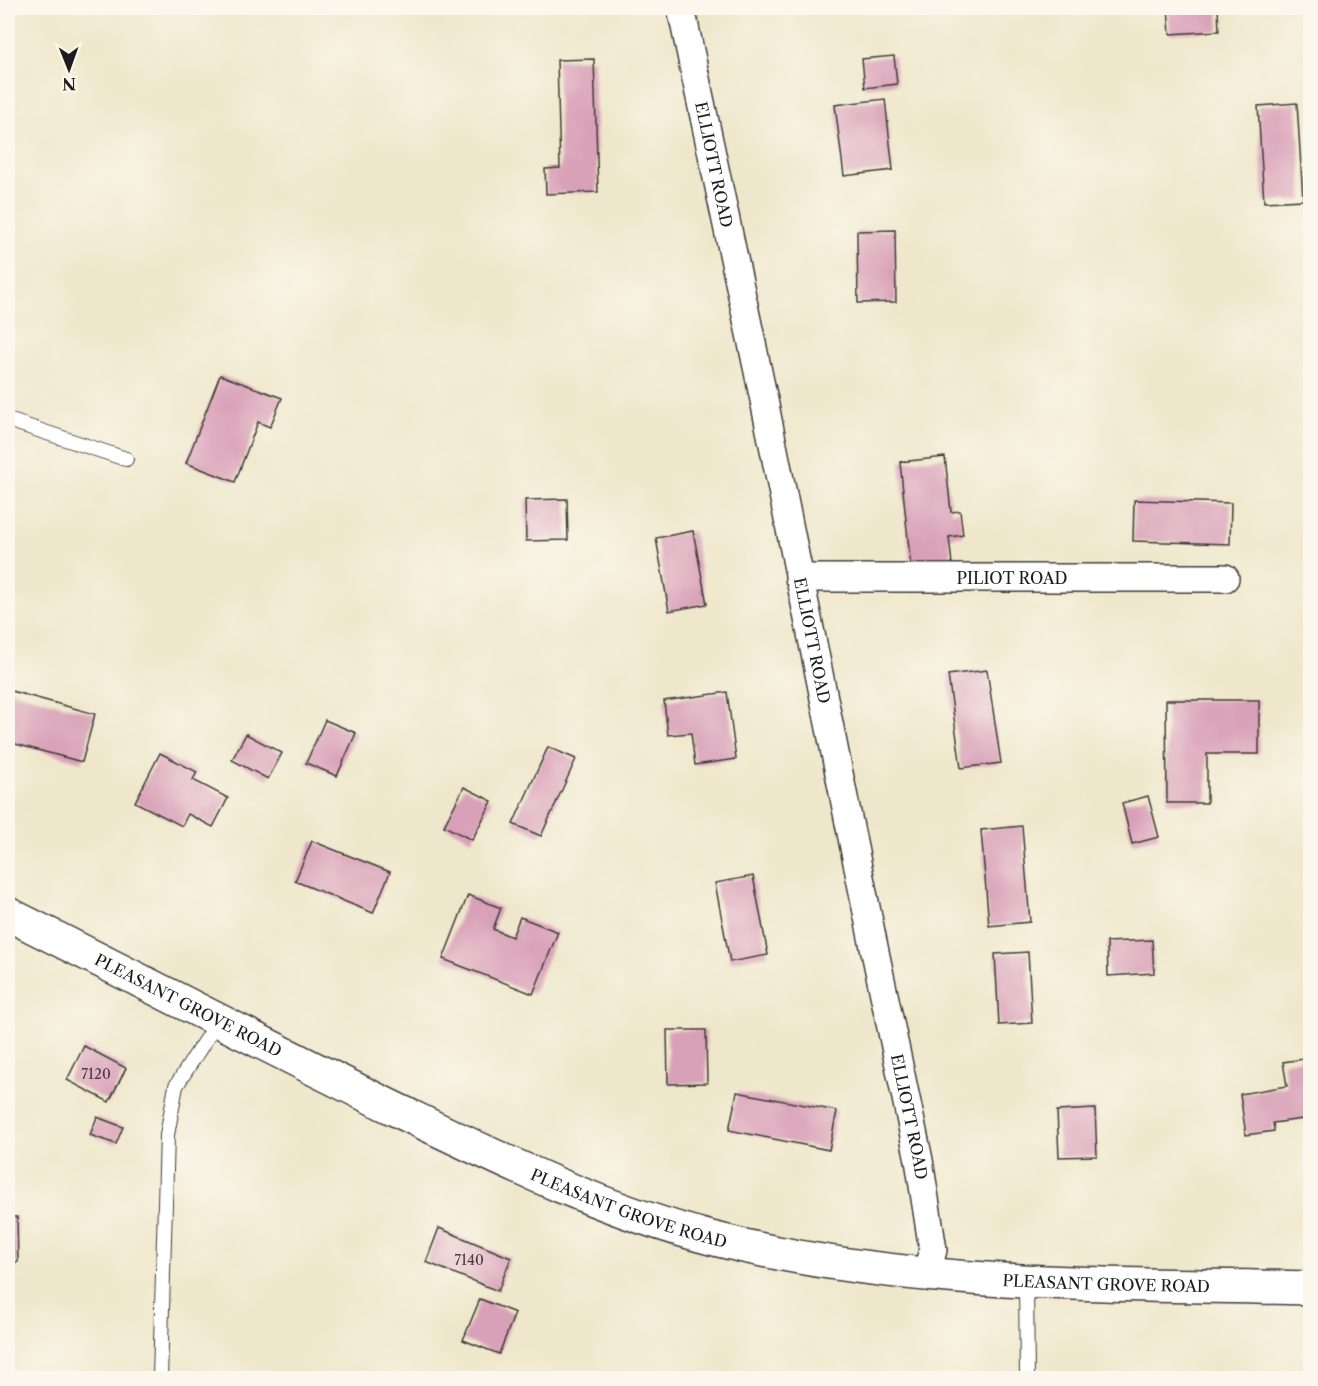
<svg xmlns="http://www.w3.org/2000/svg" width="1318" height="1386" viewBox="0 0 1318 1386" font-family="'Libre Caslon Text',serif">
  <rect width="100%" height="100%" fill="#fbf7ec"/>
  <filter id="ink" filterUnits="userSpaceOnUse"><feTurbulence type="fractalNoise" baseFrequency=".0167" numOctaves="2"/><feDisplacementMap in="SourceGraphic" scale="12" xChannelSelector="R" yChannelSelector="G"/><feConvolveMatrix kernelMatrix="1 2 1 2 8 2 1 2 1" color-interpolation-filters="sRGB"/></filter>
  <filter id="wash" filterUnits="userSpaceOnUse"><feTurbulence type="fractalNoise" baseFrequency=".008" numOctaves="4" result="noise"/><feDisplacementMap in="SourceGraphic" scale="24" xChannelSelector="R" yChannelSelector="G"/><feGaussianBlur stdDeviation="1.35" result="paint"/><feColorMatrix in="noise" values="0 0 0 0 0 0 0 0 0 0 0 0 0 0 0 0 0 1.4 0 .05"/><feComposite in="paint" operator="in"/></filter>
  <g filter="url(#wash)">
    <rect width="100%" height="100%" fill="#efe7cb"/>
    <g id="blocks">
      <!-- building -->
      <g fill="#d9a1b8">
        <path d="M1168,8H1218L1219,31L1170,34Z"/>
        <path d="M894,56L897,84L865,88L862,59Z"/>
        <path d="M594,59L598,192L546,194L545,169L560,168L557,60Z"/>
        <path d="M885,99L893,170L844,176L835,105Z"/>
        <path d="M1297,103L1303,200L1264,202L1258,106Z"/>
        <path d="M895,230L896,302L858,303L857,231Z"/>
        <path d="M220,375L282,398L270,427L258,422L235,482L186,463Z"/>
        <path d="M945,457L951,512L960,511L963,535L949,537L952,564L911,568L900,462Z"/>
        <path d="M567,499L568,540L526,541L525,500Z"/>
        <path d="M1134,500L1231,503L1230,544L1133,541Z"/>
        <path d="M693,531L707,604L669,611L656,538Z"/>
        <path d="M987,670L1001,763L961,768L948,675Z"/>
        <path d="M8,690L95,714L82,762L8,742Z"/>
        <path d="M727,692L736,759L695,765L691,733L668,735L664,701Z"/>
        <path d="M1166,700H1259V754H1207V803H1167Z"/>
        <path d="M325,720L356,733L337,776L306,763Z"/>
        <path d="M246,734L282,753L268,779L232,760Z"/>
        <path d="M548,747L576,759L541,836L513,824Z"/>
        <path d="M160,753L197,772L193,780L228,798L213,827L188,814L182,826L135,802Z"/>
        <path d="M464,787L492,801L472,840L444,826Z"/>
        <path d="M1148,796L1159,837L1132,844L1122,803Z"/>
        <path d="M1022,826L1030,922L989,926L981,830Z"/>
        <path d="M312,841L390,872L373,913L295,881Z"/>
        <path d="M753,876L768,955L730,962L715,883Z"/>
        <path d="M468,895L501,908L493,929L512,937L520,917L558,932L533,994L443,959Z"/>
        <path d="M1152,940L1154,973L1108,976L1107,942Z"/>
        <path d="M1028,952L1032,1023L999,1025L995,954Z"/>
        <path d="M667,1030H706L707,1083L668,1084Z"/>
        <path d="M84,1046L126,1068L109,1102L67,1080Z"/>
        <path d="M1310,1058V1118L1273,1123L1274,1131L1246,1135L1240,1094L1287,1086L1283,1062Z"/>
        <path d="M737,1092L837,1111L829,1150L729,1130Z"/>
        <path d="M1095,1109L1097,1156L1059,1157L1057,1111Z"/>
        <path d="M97,1117L123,1127L116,1144L90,1135Z"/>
        <path d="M8,1217H17L18,1262H8Z"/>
        <path d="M439,1228L511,1258L498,1291L426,1262Z"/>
        <path d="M480,1299L515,1313L499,1354L463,1340Z"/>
      </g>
    </g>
  </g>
  <g filter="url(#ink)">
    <use href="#blocks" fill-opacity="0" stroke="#3c3a36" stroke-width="1.5"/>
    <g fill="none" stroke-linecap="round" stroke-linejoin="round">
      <defs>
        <g id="lane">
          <path d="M8,420L126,459"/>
          <path d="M1026,1281L1027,1378"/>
          <path d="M160,1378L167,1135L176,1086L218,1020"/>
        </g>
        <g id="street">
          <path id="s1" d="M681,8L764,400L874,947L919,1160L933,1250L926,1275"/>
          <path id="s2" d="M799,578H1225"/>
        </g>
        <g id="secondary">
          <path id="s3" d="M8,914C138,979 267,1046 397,1110C499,1159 602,1210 711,1238C907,1289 1110,1283 1310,1288"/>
        </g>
      </defs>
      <!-- lane casing -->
      <use href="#lane" stroke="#3c3a36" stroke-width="16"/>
      <!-- street casing -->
      <use href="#street" stroke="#3c3a36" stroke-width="30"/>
      <!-- secondary casing -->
      <use href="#secondary" stroke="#3c3a36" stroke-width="36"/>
      <!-- lane -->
      <use href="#lane" stroke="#fff" stroke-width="14"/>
      <!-- street -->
      <use href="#street" stroke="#fff" stroke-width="27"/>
      <!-- secondary -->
      <use href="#secondary" stroke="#fff" stroke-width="33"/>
    </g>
  </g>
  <g text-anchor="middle" stroke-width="4.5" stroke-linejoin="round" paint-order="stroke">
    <!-- number labels -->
    <g font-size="14" fill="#4b3d43">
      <text x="96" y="1079">7120</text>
      <text x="469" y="1265">7140</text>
    </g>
    <!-- street labels -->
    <g font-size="16" fill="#1c1c1c" stroke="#fbf7ec">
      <text dy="6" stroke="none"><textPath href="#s1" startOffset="160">ELLIOTT ROAD</textPath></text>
      <text dy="6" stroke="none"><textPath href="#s2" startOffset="213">PILIOT ROAD</textPath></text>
      <text dy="6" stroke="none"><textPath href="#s1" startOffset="646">ELLIOTT ROAD</textPath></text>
      <text dy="6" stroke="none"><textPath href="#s3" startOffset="202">PLEASANT GROVE ROAD</textPath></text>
      <text dy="6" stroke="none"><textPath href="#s1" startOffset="1132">ELLIOTT ROAD</textPath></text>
      <text dy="6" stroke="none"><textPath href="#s3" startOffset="688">PLEASANT GROVE ROAD</textPath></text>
      <text dy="6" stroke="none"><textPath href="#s3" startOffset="1174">PLEASANT GROVE ROAD</textPath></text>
    </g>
  </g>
  <!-- margin -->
  <rect width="1318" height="1386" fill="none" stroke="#fbf7ec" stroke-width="30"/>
  <!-- north arrow -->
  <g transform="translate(69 69) rotate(179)" stroke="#fbf7ec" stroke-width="4.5" paint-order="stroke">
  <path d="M0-4.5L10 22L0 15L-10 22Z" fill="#1c1c1c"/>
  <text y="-9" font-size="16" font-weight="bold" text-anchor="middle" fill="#1c1c1c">N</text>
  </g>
</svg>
